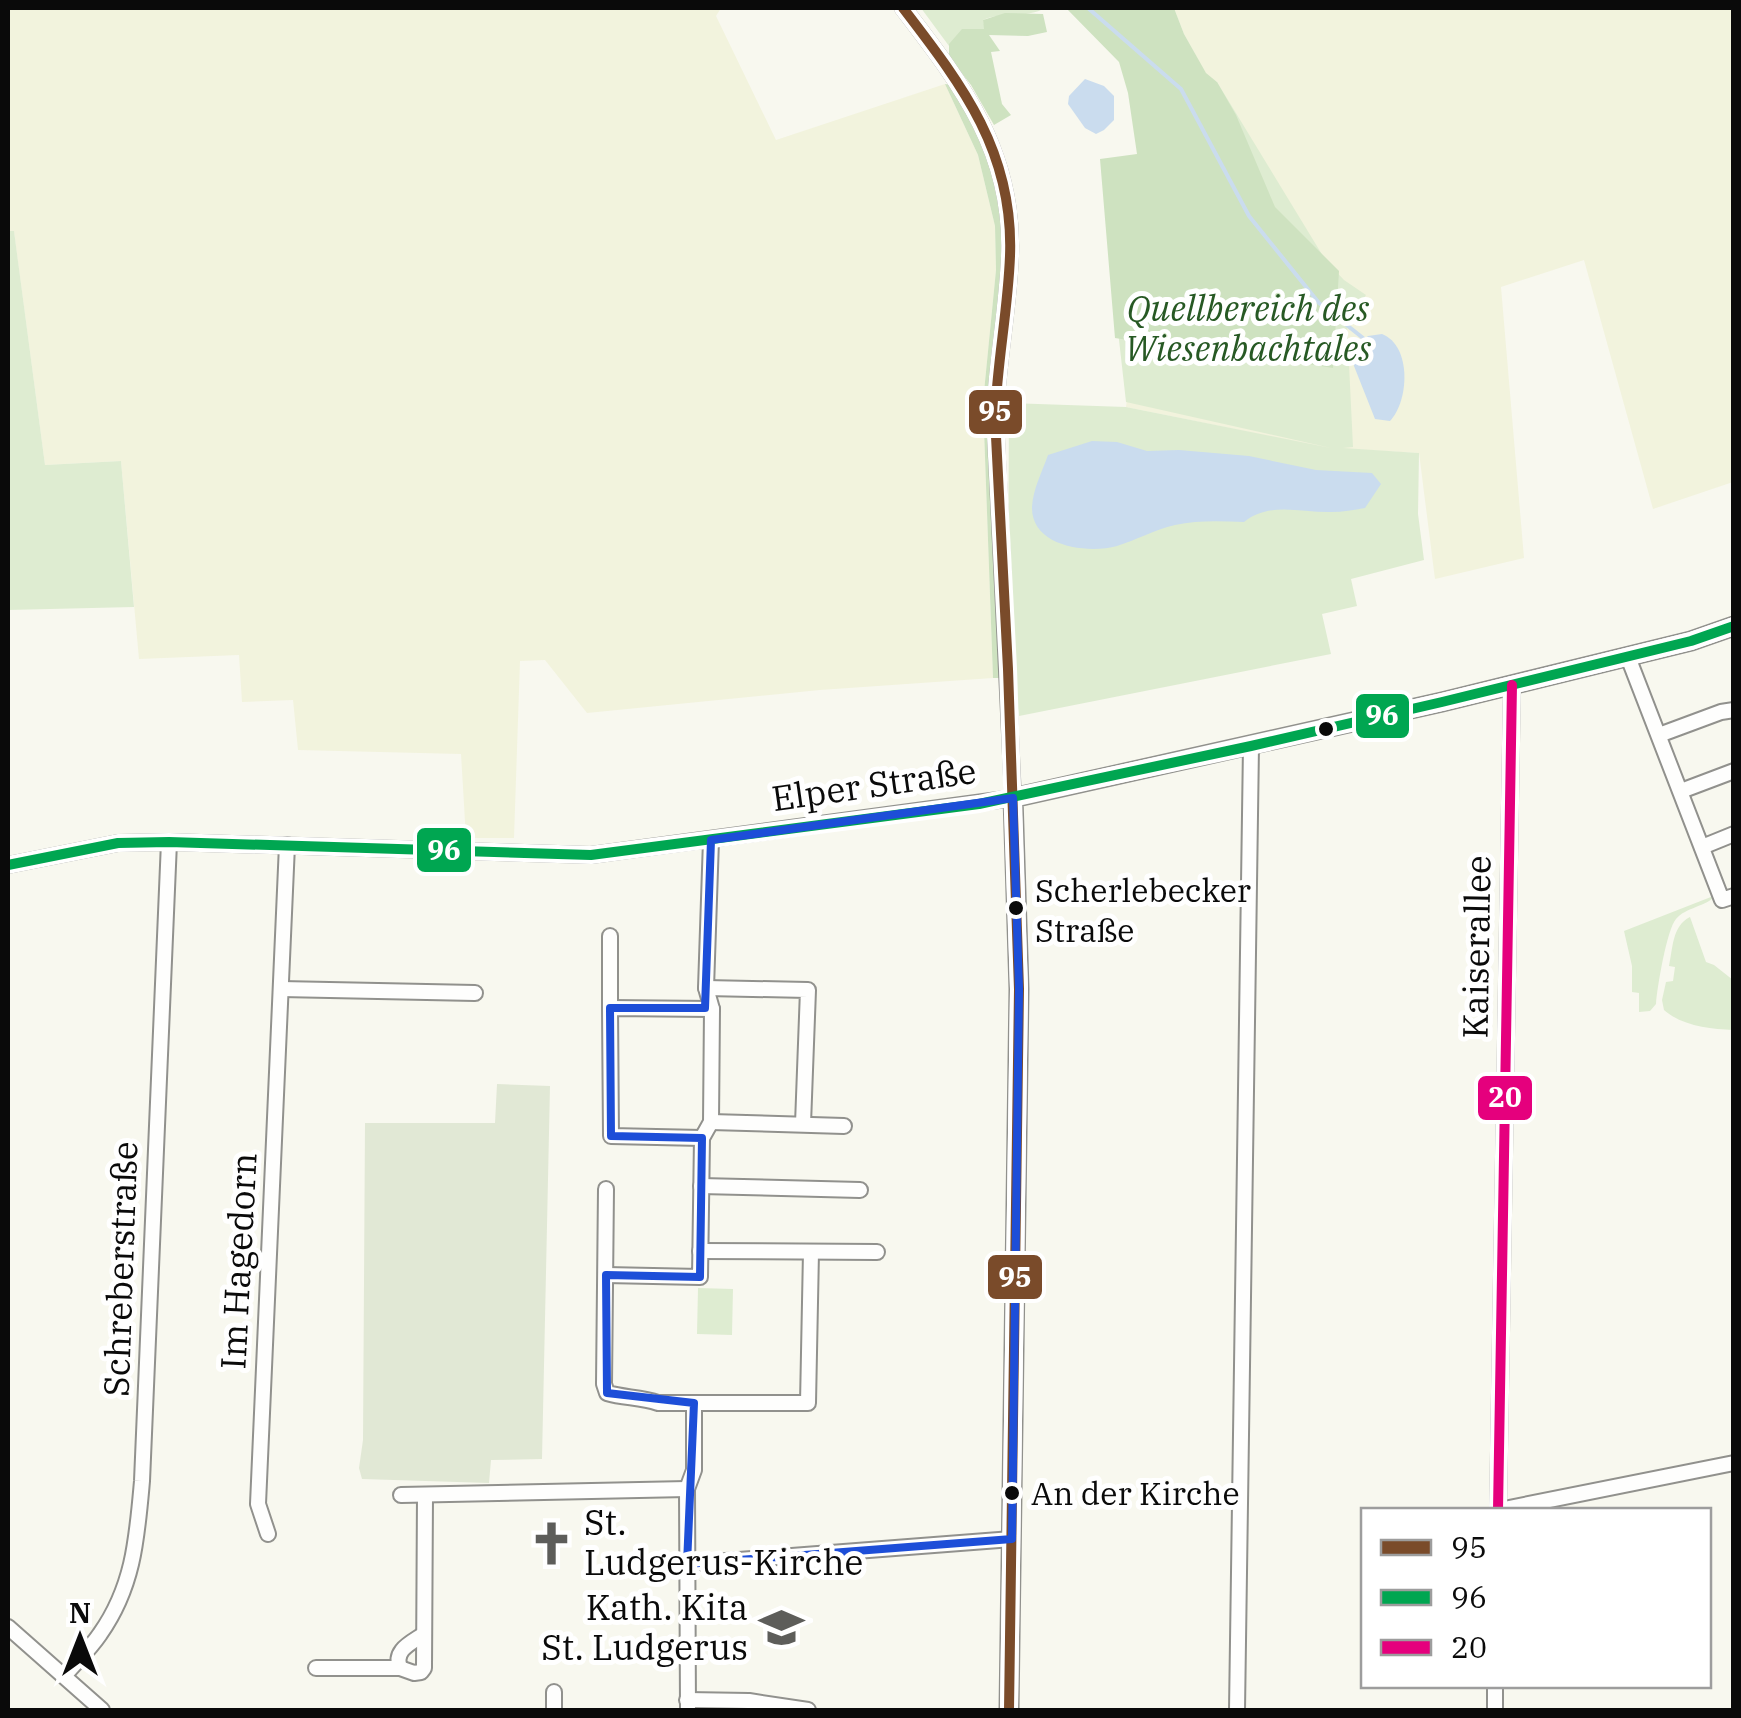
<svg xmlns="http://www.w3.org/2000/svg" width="1741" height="1718" viewBox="0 0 1741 1718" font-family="'IBM Plex Serif',serif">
  <rect width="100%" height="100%" fill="#f8f8ef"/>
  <!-- farmland -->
  <g fill="#f2f3dd">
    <path d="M8,8H721L716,16L776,140L945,84L978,155L995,226L996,270L983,402L993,678L820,690L587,713L545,660L520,661L514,838H466L461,754L298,750L293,700L242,702L239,655L139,659L121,461L45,465L14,232L8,231Z"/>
    <path d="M1174,8H1733V482L1653,509L1584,260L1501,287L1524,558L1435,579L1419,453L1328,448L1126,407L1135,336L1275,207L1236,115L1217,82L1206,74L1184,34Z"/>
  </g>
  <!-- green -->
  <g fill="#deecd1">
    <path d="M921,8H1045C1026,19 1003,11 983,20L985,29L949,46Z"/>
    <path d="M1217,82L1326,261L1344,280L1366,295L1347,323L1353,447L1343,448L1419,453L1418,514L1424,560L1351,579L1357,606L1322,614L1331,654L1019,716C1005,613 1009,507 1009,403L1126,407L1331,448L1126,402L1110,260Z"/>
    <path d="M8,231H14L45,465L121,461L134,607L8,610Z"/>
    <path d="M1716,895C1706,907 1686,907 1676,919C1667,929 1657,988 1656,1004L1650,1011L1639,1012V993L1632,992V966L1624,931Z"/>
    <path d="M1690,917L1706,962L1714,965L1733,980V1030C1710,1029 1682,1026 1664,1010L1662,1000L1666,982L1673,981L1675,967L1669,966C1673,948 1672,926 1690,917Z"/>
    <path d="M698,1288L733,1289L732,1335L697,1334Z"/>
  </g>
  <!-- forest -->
  <g fill="#cee2c0">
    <path d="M1066,8H1174L1184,34L1206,73L1217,82L1236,115L1275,207L1339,271L1333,368L1135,336L1134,341L1115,338L1100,159L1137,154L1128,93L1119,62Z"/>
    <path d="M1005,13L1043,14L1047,32L1028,36L989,35L1000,51L991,52L1002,104L1011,115L994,125L971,85L949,57V44L962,29H984L983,20Z"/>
    <path d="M945,84L952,85L973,116L990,157L1004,216L1003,264L991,392L1001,678H993L983,402L996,270L995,226L978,155Z"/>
  </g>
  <!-- cemetery -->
  <path fill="#e1e8d5" d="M497,1084L550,1086L542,1459L491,1460L489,1483L362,1479L359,1468L363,1440L365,1123H495Z"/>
  <!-- water -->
  <g fill="#cadcee">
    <path d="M1085,79L1104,86L1114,96V120L1104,130L1096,134L1085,128L1068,104L1069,96Z"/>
    <path d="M1382,334C1412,346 1409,401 1390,421L1375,419L1354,366V349L1368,336Z"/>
    <path d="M1092,441L1117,442L1147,451L1179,450L1249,456L1316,470L1372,473L1381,484L1365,508C1354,510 1342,512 1332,512C1301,513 1270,501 1244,522C1221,521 1197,520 1175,525C1154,530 1136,540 1117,546C1088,554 1031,547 1032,507C1033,489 1042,472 1048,455Z"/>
  </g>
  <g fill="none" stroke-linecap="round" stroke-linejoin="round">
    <!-- stream -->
    <path stroke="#cadcee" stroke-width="4" d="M1088,8L1181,89L1249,216L1319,303L1363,338"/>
    <defs>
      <g id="minor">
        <path d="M1628,657L1722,900L1734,896"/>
        <path d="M1659,735L1721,712L1734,710"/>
        <path d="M1681,791L1734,771"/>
        <path d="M1702,847L1734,834"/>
        <path d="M8,865L118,843L169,842L591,855L1013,798L995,417C997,363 1008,310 1010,256C1014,152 962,85 903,8"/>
        <path d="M706,988L808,990L803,1124"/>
        <path d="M281,989L475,993"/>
        <path d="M610,1008V936"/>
        <path d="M711,1122L844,1126"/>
        <path d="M702,1138L611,1136L610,1008L712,1009"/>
        <path d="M701,1186L860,1190"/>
        <path d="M606,1189L604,1384L607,1393C624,1398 641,1397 658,1403H808L811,1252"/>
        <path d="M700,1251L877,1252"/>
        <path d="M606,1275L700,1277L702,1138L711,1122L712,1009L706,988L711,840"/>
        <path d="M401,1495L687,1489"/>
        <path d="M1498,1510L1512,685"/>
        <path d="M1499,1510L1734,1463"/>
        <path d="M268,1534L258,1504L287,845"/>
        <path d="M687,1564L1012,1539"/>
        <path d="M8,1627L102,1710"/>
        <path d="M316,1668H400L414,1673L421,1672L424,1668L425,1496"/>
        <path d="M400,1668C393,1650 411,1643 424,1634"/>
        <path d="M64,1676C76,1662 90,1649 100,1634C134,1586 137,1537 142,1481L169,842"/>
        <path d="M554,1692V1710"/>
        <path d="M687,1700L749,1701L808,1710"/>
        <path d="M688,1710L687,1489L694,1470V1403"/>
        <path d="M1237,1710L1251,746"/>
        <path d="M1495,1710V1686"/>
      </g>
      <path id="tertiary" d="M1009,1710L1019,989L1013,798L1442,702L1691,641L1734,626"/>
    </defs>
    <!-- minor casing -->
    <use href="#minor" stroke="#91918d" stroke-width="18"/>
    <!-- tertiary casing -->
    <use href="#tertiary" stroke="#91918d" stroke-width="21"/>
    <!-- minor -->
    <use href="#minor" stroke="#fefefd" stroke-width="14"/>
    <!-- tertiary -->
    <use href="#tertiary" stroke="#fefefd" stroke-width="18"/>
    <defs>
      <path id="bus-1" d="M903,8C962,85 1014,152 1010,256C1008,310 997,363 995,417L1008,669L1019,989L1009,1710"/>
      <path id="bus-2" d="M8,865L118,843L169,842L591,855L979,804L1251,746L1442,702L1691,641L1734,626"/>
      <path id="bus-3" d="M1498,1510L1512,685"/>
    </defs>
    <!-- bus-1 casing -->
    <use href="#bus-1" stroke="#fff" stroke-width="18"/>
    <!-- bus-2 casing -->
    <use href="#bus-2" stroke="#fff" stroke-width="18"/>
    <!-- bus-3 casing -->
    <use href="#bus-3" stroke="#fff" stroke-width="18"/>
    <!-- bus-1 -->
    <use href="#bus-1" stroke="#7a4b2a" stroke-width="10"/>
    <!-- bus-2 -->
    <use href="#bus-2" stroke="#00a651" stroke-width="10"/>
    <!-- bus-3 -->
    <use href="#bus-3" stroke="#e5007d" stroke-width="10"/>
  </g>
  <!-- marked area -->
  <path fill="none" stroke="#1d4ed8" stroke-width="8" stroke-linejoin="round" d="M1013,798L1019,989L1012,1539L687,1564L694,1403L607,1393L606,1275L700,1277L702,1138L611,1136L610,1008H705L711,840Z"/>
  <!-- icons -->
  <defs>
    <symbol id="church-bare" viewBox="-9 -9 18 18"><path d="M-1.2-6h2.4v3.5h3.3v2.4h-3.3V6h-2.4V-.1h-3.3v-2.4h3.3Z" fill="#5d5d5a" stroke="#fff" stroke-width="2.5" paint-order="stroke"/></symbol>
    <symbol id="school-bare" viewBox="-9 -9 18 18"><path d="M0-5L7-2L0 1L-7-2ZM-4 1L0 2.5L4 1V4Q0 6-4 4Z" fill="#5d5d5a" stroke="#fff" stroke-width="2.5" paint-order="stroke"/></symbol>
  </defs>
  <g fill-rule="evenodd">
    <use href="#church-bare" x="520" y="1512" width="63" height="63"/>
    <use href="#school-bare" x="750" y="1596" width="63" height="63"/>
  </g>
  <!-- markers -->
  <g fill="#0a0a0a" stroke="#fff" stroke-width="4">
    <circle cx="1326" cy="729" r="9"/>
    <circle cx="1016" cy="908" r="9"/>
    <circle cx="1012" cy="1493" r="9"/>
  </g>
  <g text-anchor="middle" stroke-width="10" stroke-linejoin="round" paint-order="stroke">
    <!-- bus labels -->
    <g font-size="32" fill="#0a0a0a" stroke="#fff" text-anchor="start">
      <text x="1035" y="902">Scherlebecker<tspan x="1035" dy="40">Straße</tspan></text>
      <text x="1031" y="1505">An der Kirche</text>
    </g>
    <!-- park labels -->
    <g font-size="35" font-style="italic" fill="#275924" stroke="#fff">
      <text x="1248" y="321">Quellbereich des<tspan x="1248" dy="40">Wiesenbachtales</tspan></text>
    </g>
    <!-- street labels -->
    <g font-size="35" fill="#0a0a0a" stroke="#fff">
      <text transform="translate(874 785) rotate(-8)" y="12">Elper Straße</text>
      <text transform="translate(1477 947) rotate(-89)" y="12">Kaiserallee</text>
      <text transform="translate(239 1261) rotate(-87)" y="12">Im Hagedorn</text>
      <text transform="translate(121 1269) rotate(-88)" y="12">Schreberstraße</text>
    </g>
    <!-- poi labels -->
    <g font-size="35" fill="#0a0a0a" stroke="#fff" text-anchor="start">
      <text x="584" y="1535">St.<tspan x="584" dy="40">Ludgerus-Kirche</tspan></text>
      <text x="748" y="1620" text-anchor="end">Kath. Kita<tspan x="748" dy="40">St. Ludgerus</tspan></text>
    </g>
  </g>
  <g stroke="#fff" stroke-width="4">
    <rect x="967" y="388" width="57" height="48" rx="10" fill="#7a4b2a"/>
    <rect x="1354" y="692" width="57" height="48" rx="10" fill="#00a651"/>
    <rect x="415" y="826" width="58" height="48" rx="10" fill="#00a651"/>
    <rect x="1476" y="1074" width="58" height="48" rx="10" fill="#e5007d"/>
    <rect x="986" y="1253" width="58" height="48" rx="10" fill="#7a4b2a"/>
  </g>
  <g font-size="28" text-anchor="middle" font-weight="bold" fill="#fff">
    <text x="995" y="421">95</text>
    <text x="1382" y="725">96</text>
    <text x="444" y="860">96</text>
    <text x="1505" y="1107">20</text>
    <text x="1015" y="1287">95</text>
  </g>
  <!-- border -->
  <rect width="1741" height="1718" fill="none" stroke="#0a0a0a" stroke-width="20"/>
  <!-- legend -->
  <rect x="1361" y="1508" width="350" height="180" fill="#ffffff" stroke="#9d9d9d" stroke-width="2.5"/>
  <rect x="1381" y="1540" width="50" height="15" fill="#7a4b2a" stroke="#9d9d9d" stroke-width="2.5"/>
  <text x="1451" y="1558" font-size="30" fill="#0a0a0a">95</text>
  <rect x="1381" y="1590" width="50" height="15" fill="#00a651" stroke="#9d9d9d" stroke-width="2.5"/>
  <text x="1451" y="1608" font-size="30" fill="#0a0a0a">96</text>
  <rect x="1381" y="1640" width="50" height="15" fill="#e5007d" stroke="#9d9d9d" stroke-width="2.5"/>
  <text x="1451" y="1658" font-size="30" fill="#0a0a0a">20</text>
  <!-- north arrow -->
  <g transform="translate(80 1638)" stroke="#ffffff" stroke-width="8" paint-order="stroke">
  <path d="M0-8L18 38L0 25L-18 38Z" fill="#0a0a0a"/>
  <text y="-15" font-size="28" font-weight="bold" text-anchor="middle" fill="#0a0a0a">N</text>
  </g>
</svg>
